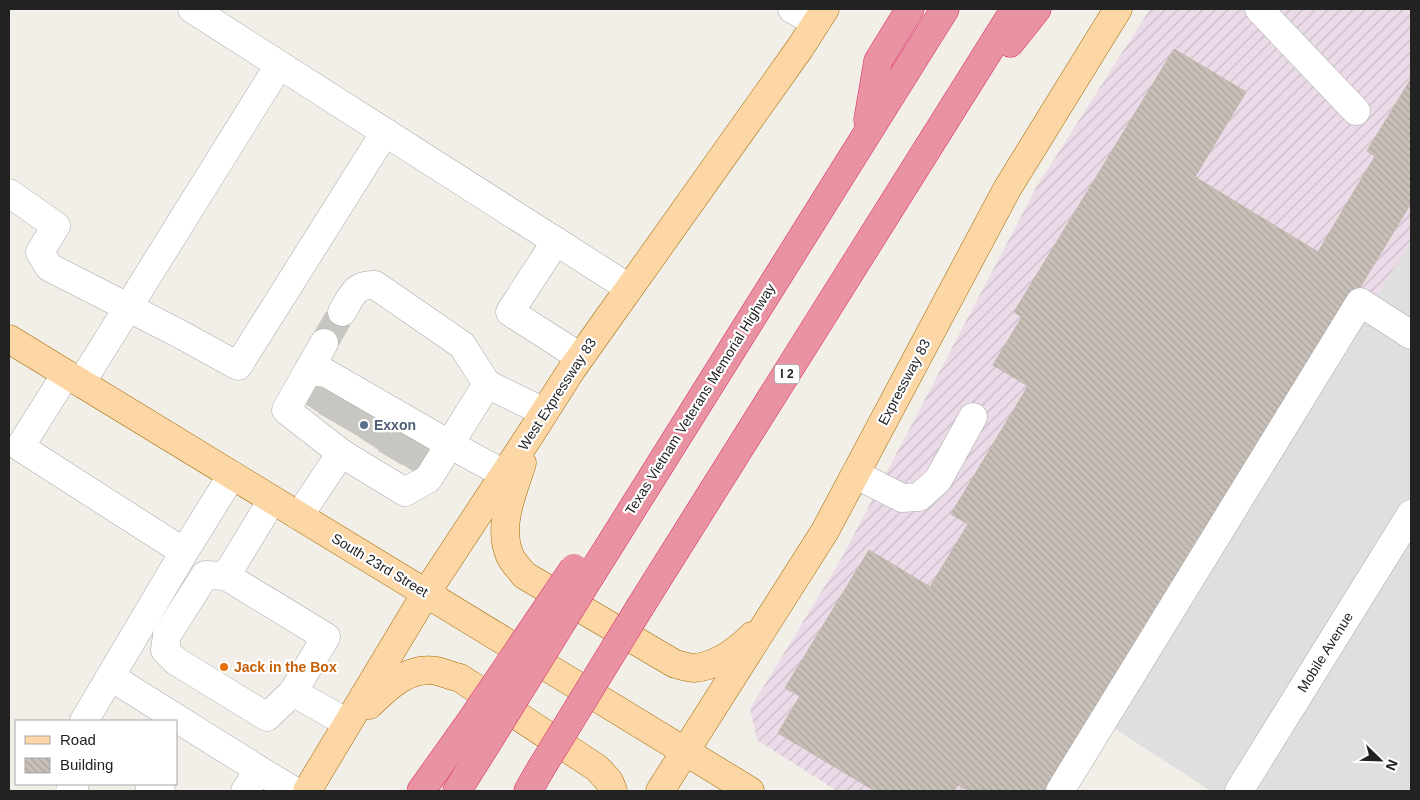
<svg xmlns="http://www.w3.org/2000/svg" width="1420" height="800" viewBox="0 0 1420 800" font-family="Helvetica,sans-serif">
  <defs>
    <pattern id="industrial-furrows" width="10" height="10" patternUnits="userSpaceOnUse" patternTransform="scale(1.25)"><rect width="10" height="10" fill="#ebdbe8"/><path d="M-1 1l2-2M0 10L10 0M9 11l2-2" fill="none" stroke="#c9bcc7"/></pattern>
    <pattern id="building-back-hatch" width="6" height="6" patternUnits="userSpaceOnUse" patternTransform="scale(1.25)"><rect width="6" height="6" fill="#c7bfb8"/><path d="M-1 5l2 2M0 0l6 6M5-1l2 2" fill="none" stroke="#aba49e"/></pattern>
  </defs>
  <rect width="100%" height="100%" fill="#f2efe9"/>
  <!-- residential -->
  <path fill="#e0dfdf" d="M1411,241V791H1211L1109,725Z"/>
  <!-- industrial -->
  <path fill="url(#industrial-furrows)" d="M1150,9H1411V241L1068,791H837L757,740L750,709L840,561L1037,186Z"/>
  <!-- building -->
  <path fill="url(#building-back-hatch)" stroke="#c4b6ab" d="M1174,49L1246,92L1195,177L1318,252L1375,156L1367,151L1411,79V203L1056,791H969L958,785L954,791H875L778,733L800,696L785,688L869,550L930,587L968,524L951,514L1028,386L993,365L1022,317L1014,312Z"/>
  <g fill="none" stroke-linecap="round" stroke-linejoin="round">
    <!-- minor-tunnel -->
    <g stroke="#c8c6c1" stroke-width="28" stroke-dasharray="28 14" stroke-linecap="butt">
      <path d="M324,343L342,312"/>
      <path d="M313,409L328,385"/>
      <path d="M330,420L344,396"/>
      <path d="M349,431L363,407"/>
      <path d="M371,445L386,421"/>
      <path d="M390,458L405,433"/>
      <path d="M408,468L424,444"/>
    </g>
    <defs>
      <g id="minor">
        <path d="M192,9L629,288"/>
        <path d="M792,9L816,23"/>
        <path d="M1259,9L1356,111"/>
        <path d="M9,193L56,226L40,252L49,267L178,333L238,366L385,132"/>
        <path d="M556,241L510,312L580,357"/>
        <path d="M342,312C352,296 354,284 375,285L462,345L487,384L544,412"/>
        <path d="M308,371L324,343"/>
        <path d="M66,374L20,447L184,552L232,475"/>
        <path d="M81,383L279,65"/>
        <path d="M341,453L286,410L308,371L326,373L449,444L504,474"/>
        <path d="M855,474L902,498L919,497L938,480L973,417"/>
        <path d="M272,500L226,576L326,637L293,692L347,723"/>
        <path d="M299,516L341,453L405,492L428,479L487,384"/>
        <path d="M226,576L205,575L167,635L165,650L176,661L267,717L293,692"/>
        <path d="M111,677L259,770L245,791"/>
        <path d="M84,721L184,552"/>
        <path d="M259,770L294,791"/>
        <path d="M149,784L161,791"/>
        <path d="M70,791L75,784"/>
        <path d="M1060,791L1360,302L1411,335"/>
        <path d="M1239,791L1411,514"/>
      </g>
      <g id="major">
        <path d="M9,339L750,791"/>
        <path d="M522,463C513,492 497,526 510,556C513,563 520,569 524,575L675,664C681,665 688,668 694,668C717,666 737,651 752,636"/>
        <path d="M369,705C388,687 408,666 437,671C444,673 452,676 460,678L597,768L609,781L613,791"/>
        <path d="M307,791L426,593L530,435L572,369L800,48L825,9"/>
        <path d="M660,791L825,531L1007,189L1118,9"/>
      </g>
      <g id="highway">
        <path d="M1010,43L1037,9"/>
        <path d="M868,120L878,61L910,9"/>
        <path d="M591,575L945,9"/>
        <path d="M640,607L1015,9"/>
        <path d="M421,791L468,725"/>
        <path d="M457,791L491,737"/>
        <path d="M528,791L540,770"/>
      </g>
    </defs>
    <!-- minor casing -->
    <use href="#minor" stroke="#a9a9a9" stroke-width="29"/>
    <!-- major casing -->
    <use href="#major" stroke="#a06b00" stroke-width="29"/>
    <!-- highway casing -->
    <use href="#highway" stroke="#dc2a67" stroke-width="29"/>
    <!-- minor -->
    <use href="#minor" stroke="#fff" stroke-width="28"/>
    <!-- major -->
    <use href="#major" stroke="#fcd6a4" stroke-width="28"/>
    <!-- highway -->
    <use href="#highway" stroke="#e892a2" stroke-width="28"/>
    <defs>
      <g id="highway-bridge">
        <path d="M468,725L574,568"/>
        <path d="M491,737L591,575"/>
        <path d="M540,770L640,607"/>
      </g>
    </defs>
    <!-- highway-bridge casing -->
    <use href="#highway-bridge" stroke="#dc2a67" stroke-width="29" stroke-linecap="butt"/>
    <!-- highway-bridge -->
    <use href="#highway-bridge" stroke="#e892a2" stroke-width="28"/>
  </g>
  <!-- markers -->
  <circle fill="#5c6f8a" stroke="#fff" stroke-width="2" cx="364" cy="425" r="5"/>
  <circle fill="#e8710a" stroke="#fff" stroke-width="2" cx="224" cy="667" r="5"/>
  <g text-anchor="middle" stroke-width="4.5" stroke-linejoin="round" paint-order="stroke">
    <!-- shield labels -->
    <rect fill="#fff" stroke="#646464" stroke-width="1" x="774.5" y="364.5" width="25" height="19" rx="4"/>
    <g font-size="12" font-weight="bold" fill="#222">
      <text x="787" y="378">I 2</text>
    </g>
    <!-- street labels -->
    <g font-size="14" fill="#222" stroke="#fff">
      <text transform="translate(904 382) rotate(-62)" y="5">Expressway 83</text>
      <text transform="translate(557 394) rotate(-57)" y="5">West Expressway 83</text>
      <text transform="translate(700 399) rotate(-58)" y="5">Texas Vietnam Veterans Memorial Highway</text>
      <text transform="translate(380 565) rotate(31)" y="5">South 23rd Street</text>
      <text transform="translate(1325 652) rotate(-58)" y="5">Mobile Avenue</text>
    </g>
    <!-- service labels -->
    <g font-size="14" font-weight="bold" fill="#4e5e75" stroke="#fff" text-anchor="start">
      <text x="374" y="430">Exxon</text>
    </g>
    <!-- food labels -->
    <g font-size="14" font-weight="bold" fill="#c56008" stroke="#fff" text-anchor="start">
      <text x="234" y="672">Jack in the Box</text>
    </g>
  </g>
  <!-- border -->
  <rect width="1420" height="800" fill="none" stroke="#222222" stroke-width="20"/>
  <!-- legend -->
  <rect x="15" y="720" width="162" height="65" fill="#ffffff" stroke="#a7a7a7"/>
  <rect x="25" y="736" width="25" height="8" fill="#fcd6a4" stroke="#a7a7a7"/>
  <text x="60" y="745" font-size="15" fill="#222222">Road</text>
  <rect x="25" y="758" width="25" height="15" fill="url(#building-back-hatch)" stroke="#a7a7a7"/>
  <text x="60" y="770" font-size="15" fill="#222222">Building</text>
  <!-- north arrow -->
  <g transform="translate(1380 760) rotate(113)" stroke="#ffffff" stroke-width="4" paint-order="stroke">
  <path d="M0-4L9 19L0 12L-9 19Z" fill="#222222"/>
  <text y="-8" font-size="14" font-weight="bold" text-anchor="middle" fill="#222222">N</text>
  </g>
</svg>
